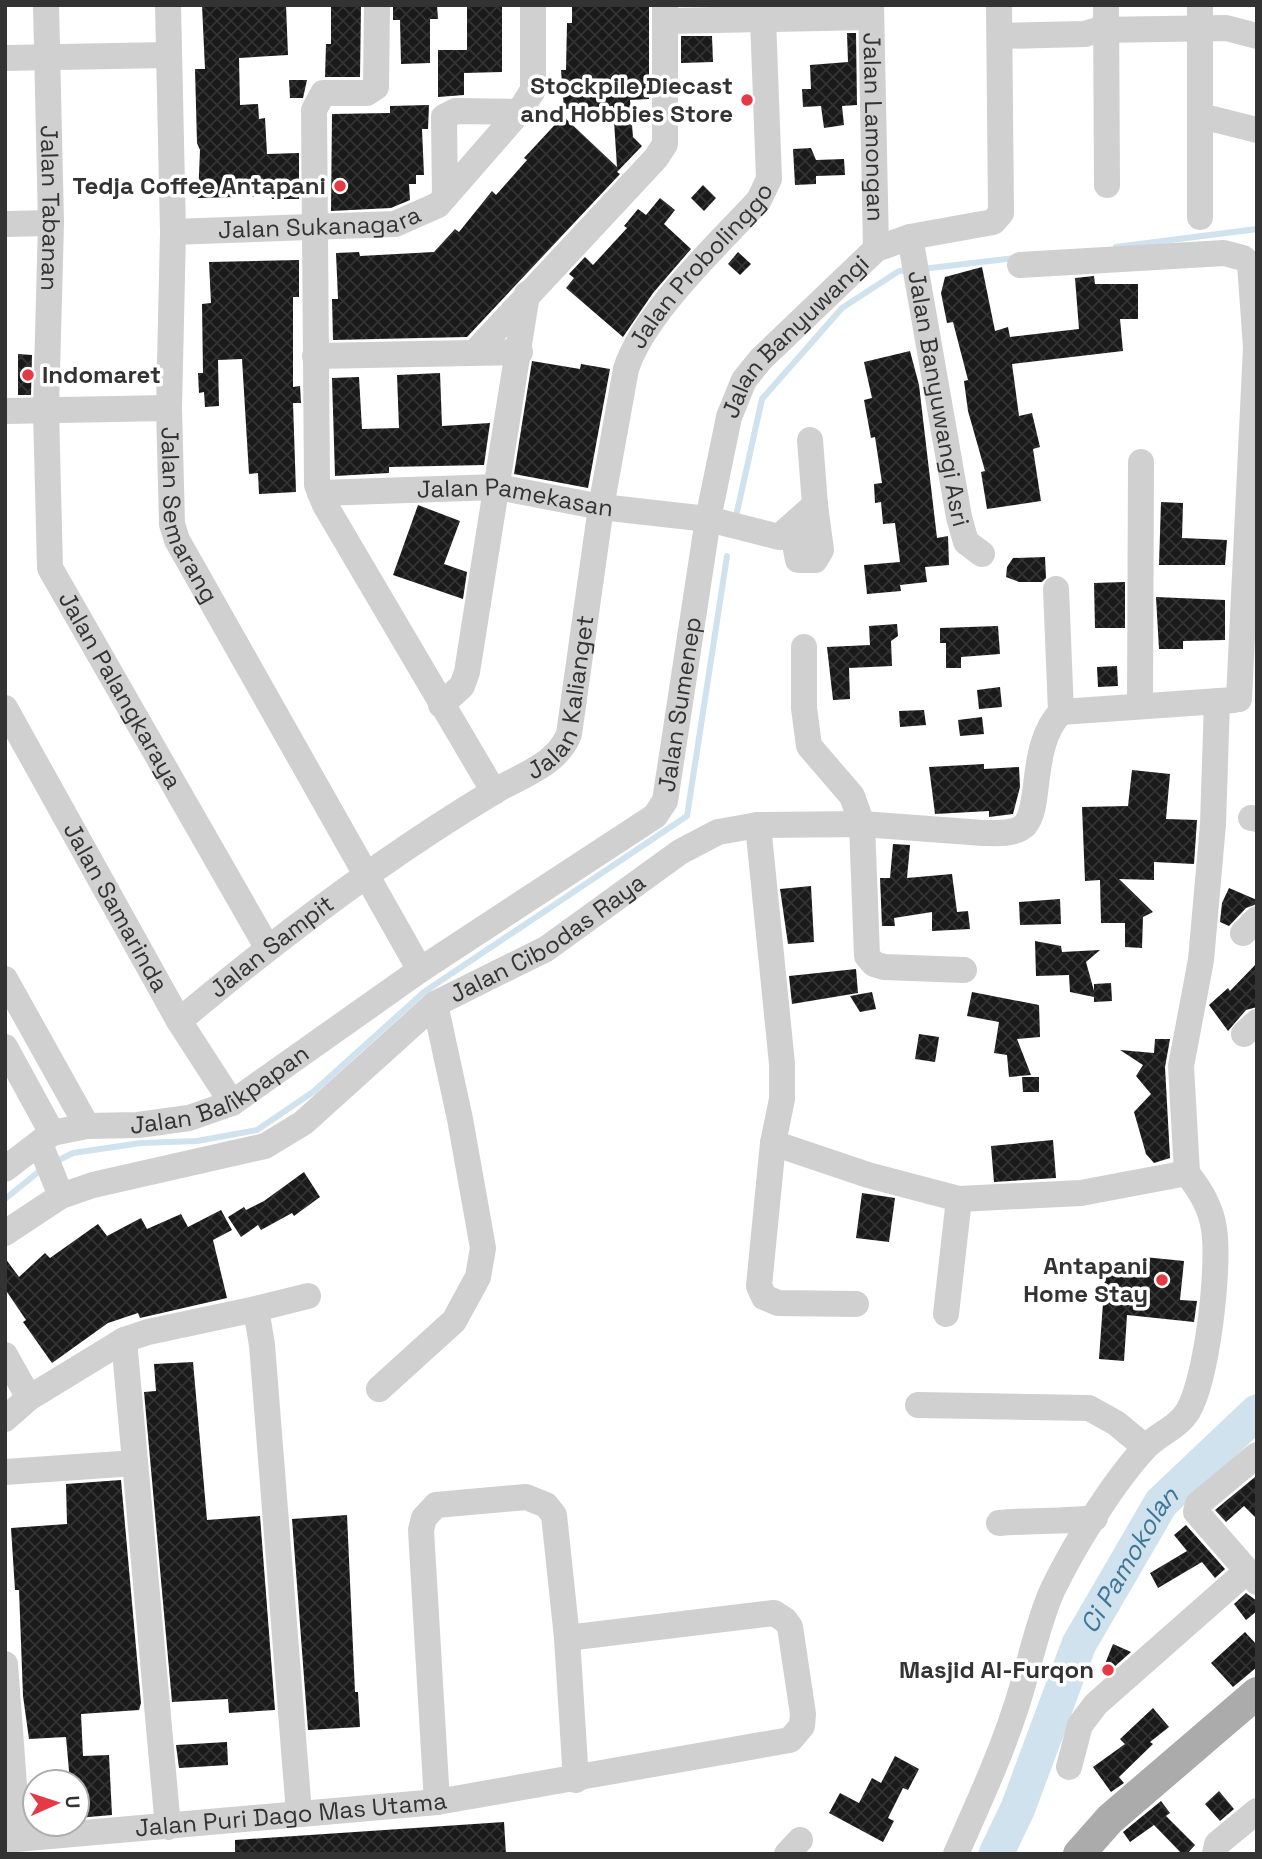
<svg xmlns="http://www.w3.org/2000/svg" width="1262" height="1859" viewBox="0 0 1262 1859" font-family="'Space Grotesk',sans-serif">
  <defs>
    <pattern id="building-cross-hatch" width="8" height="8" patternUnits="userSpaceOnUse" patternTransform="scale(1.75)"><rect width="8" height="8" fill="#1a1a1a"/><path d="M0 0l8 8M0 8l8-8" fill="none" stroke="#333"/></pattern>
  </defs>
  <rect width="100%" height="100%" fill="#fff"/>
  <g fill="none" stroke-linecap="round" stroke-linejoin="round">
    <!-- stream -->
    <g stroke="#cfe2ee" stroke-width="6">
      <path d="M1116,247L1257,229"/>
      <path d="M922,269L1015,258"/>
      <path d="M735,521L762,399L842,308L899,271L911,270"/>
      <path d="M55,1162L73,1153L141,1143L197,1141L257,1130L313,1092L424,992L687,816L727,556"/>
      <path d="M5,1199L42,1169"/>
    </g>
    <!-- river -->
    <path stroke="#cfe2ee" stroke-width="35" id="s1" d="M996,1854L1018,1808L1079,1644L1161,1503L1257,1412"/>
  </g>
  <!-- building -->
  <g fill="url(#building-cross-hatch)">
    <path d="M202,5H286L288,55L239,58L240,105L258,104L259,119L265,118L267,154L299,153V199H272L271,196L198,198L200,150L197,143L195,69H205Z"/>
    <path d="M331,5H361L360,77H325L326,44H331Z"/>
    <path d="M393,5H437L438,19H430V63L401,64L400,20H393Z"/>
    <path d="M467,5H502V72L464,73V95L438,97V50H467Z"/>
    <path d="M572,5H649V99L630,100L633,137L642,146L617,172L620,174L467,337L333,340L332,299H338L336,253L359,252L360,256L434,252L455,229L459,232L492,191L496,195L527,160L524,158L563,116L617,167L613,106L564,109L561,70H566L567,23H572Z"/>
    <path d="M847,33H856L857,105L842,106L844,125L824,128L821,106L803,107L802,89H811L810,65L848,62Z"/>
    <path d="M681,36H712L713,62L681,63Z"/>
    <path d="M289,80H307L303,98H290Z"/>
    <path d="M429,105L428,129H422L424,175H416V184H409L410,200L391,208L331,211L332,114L390,113V106Z"/>
    <path d="M811,148L816,160L844,159L845,175L816,176V184L795,185L793,149Z"/>
    <path d="M703,185L716,198L704,211L691,198Z"/>
    <path d="M660,198L675,210L664,224L691,249L653,293L623,337L566,288L574,278L569,274L585,257L593,265L627,228L624,226L638,209L646,215Z"/>
    <path d="M738,252L751,264L740,275L728,264Z"/>
    <path d="M299,260V297H293V387L300,386L301,403H293L296,492L259,494L258,473L249,474L242,359L218,360L219,406L205,407L204,392L199,393L198,373H203L202,304L211,303L209,262Z"/>
    <path d="M982,267L995,331L1008,327L1010,337L1079,329L1075,278L1094,276L1095,284H1138V319H1120L1123,351L1012,364L1019,416L1032,413L1040,447L1033,449L1041,501L987,509L981,472L985,471L968,411L964,381L968,380L953,322L947,323L941,293L945,277Z"/>
    <path d="M910,351L919,385L937,538L948,536L949,565L925,567L927,582L900,585L901,591L867,594L864,565L900,562L895,523L883,524L881,502L875,503L874,484L882,483L875,437L871,438L864,400L872,398L864,362Z"/>
    <path d="M18,354L32,355L31,395H18Z"/>
    <path d="M532,361L580,369L581,364L610,369L588,488L514,474Z"/>
    <path d="M440,373L442,426L490,423L484,465L389,467V473L335,476L332,378L359,377L362,429L399,428L397,375Z"/>
    <path d="M1161,502L1183,503L1182,538L1227,540L1225,565H1159Z"/>
    <path d="M418,505L460,521L444,564L467,572L463,599L393,575Z"/>
    <path d="M1045,557L1046,578L1042,582H1019L1006,577L1007,567L1013,558Z"/>
    <path d="M1125,582V628H1095L1094,583Z"/>
    <path d="M1156,597L1225,600V640L1183,641V649H1159Z"/>
    <path d="M897,624L898,636L891,641L892,666L849,668L850,699L833,700L827,647L870,645L869,626Z"/>
    <path d="M998,626L1000,654L961,657V668H946V643H940V628Z"/>
    <path d="M1117,666L1118,686L1098,687L1097,667Z"/>
    <path d="M1000,687L1002,707L979,709L977,690Z"/>
    <path d="M924,710L926,725L900,727L899,711Z"/>
    <path d="M982,717L984,734L960,736L958,720Z"/>
    <path d="M984,764V769L1019,767L1020,787L1013,814L989,817V811L935,814L929,767Z"/>
    <path d="M1132,770L1170,774L1166,819L1197,820L1194,864L1154,862V880L1119,879L1153,912L1143,917L1142,948L1125,947V923H1101L1100,880L1085,881L1082,807L1128,806Z"/>
    <path d="M893,844L910,845L907,878L952,874L957,912L968,911L970,929L932,931V912L894,918L895,926H882L880,878H890Z"/>
    <path d="M811,886L814,942L788,944L780,889Z"/>
    <path d="M1229,888L1257,900V904L1246,908L1229,926L1220,922L1222,903Z"/>
    <path d="M1060,899L1061,924L1020,925L1019,902Z"/>
    <path d="M1035,941L1061,946L1062,952L1100,950L1086,962L1094,991V984L1111,983L1112,1001L1094,1002V997L1070,992L1069,975L1036,976Z"/>
    <path d="M1257,963V1007L1246,1010L1228,1031L1209,1005L1228,988L1230,991Z"/>
    <path d="M856,969L858,993L792,1004L789,976Z"/>
    <path d="M872,992L876,1009L860,1012L850,996Z"/>
    <path d="M972,992L1039,1005L1040,1037L1017,1039L1031,1075L1009,1077L1007,1055L994,1053L999,1022L967,1016Z"/>
    <path d="M919,1034L939,1037L935,1062L915,1059Z"/>
    <path d="M1155,1039H1170L1165,1067L1170,1158L1154,1163L1146,1154L1134,1112L1151,1094L1136,1076L1143,1065L1120,1050L1154,1053Z"/>
    <path d="M1022,1077H1039V1092H1023Z"/>
    <path d="M1053,1140L1056,1178L994,1182L991,1146Z"/>
    <path d="M304,1172L320,1197L294,1216L292,1213L261,1230L258,1225L241,1237L228,1217L244,1207L246,1210L264,1201Z"/>
    <path d="M862,1193L895,1198L889,1242L856,1238Z"/>
    <path d="M221,1210L232,1230L213,1240L227,1298L140,1318L138,1313L108,1323L52,1363L23,1322L26,1320L5,1289V1258L19,1277L45,1253L50,1258L98,1224L107,1236L141,1218L147,1229L181,1214L188,1227Z"/>
    <path d="M1144,1257L1184,1261L1180,1300L1197,1301L1194,1322L1127,1315L1124,1361L1099,1359L1106,1261L1143,1264Z"/>
    <path d="M193,1362L207,1520L260,1516L275,1710L229,1713L228,1699L172,1702L144,1392L156,1391L154,1364Z"/>
    <path d="M1255,1477L1257,1519L1244,1506L1226,1522L1215,1510Z"/>
    <path d="M121,1480L141,1703L139,1710L81,1714L83,1756L109,1755L112,1815L77,1818V1782H70L66,1737L29,1739L23,1696L19,1590H15L11,1528L67,1524L66,1484Z"/>
    <path d="M347,1515L355,1692H358L360,1727L308,1730L292,1519Z"/>
    <path d="M1186,1525L1225,1569L1215,1578L1202,1562L1158,1588L1150,1573L1187,1551L1174,1535Z"/>
    <path d="M1246,1593L1257,1601V1611L1246,1620L1234,1604Z"/>
    <path d="M1245,1632L1257,1645V1667L1233,1687L1211,1663Z"/>
    <path d="M1113,1644L1131,1652L1113,1668L1105,1664Z"/>
    <path d="M1153,1708L1169,1727L1150,1742L1153,1744L1119,1777L1124,1783L1111,1792L1093,1767L1125,1744L1120,1739Z"/>
    <path d="M227,1742L228,1765L179,1768L176,1745Z"/>
    <path d="M895,1756L919,1769L908,1790L903,1788L888,1818L894,1821L883,1842L829,1813L840,1793L859,1803L872,1778L881,1783Z"/>
    <path d="M1219,1791L1234,1809L1220,1821L1205,1804Z"/>
    <path d="M1161,1801L1170,1813L1166,1816L1195,1845L1187,1854H1182L1154,1825L1130,1842L1123,1832Z"/>
    <path d="M504,1822L506,1854H235V1840Z"/>
  </g>
  <g fill="none" stroke-linecap="round" stroke-linejoin="round">
    <!-- minor -->
    <g stroke="#d0d0d0" stroke-width="26">
      <path id="s2" d="M46,5L51,223L46,410L50,568L267,947"/>
      <path id="s3" d="M168,5L173,232L169,408L172,524L177,540L420,970"/>
      <path d="M377,5L376,87L367,93H323L314,110L317,485L325,505L494,792"/>
      <path id="s4" d="M871,5L876,249"/>
      <path d="M1106,5L1107,185"/>
      <path d="M1200,5V217"/>
      <path d="M666,21L871,17"/>
      <path d="M1000,36L1085,34L1098,30L1226,28L1257,36"/>
      <path d="M5,58L168,55"/>
      <path d="M1201,116L1257,130"/>
      <path d="M445,197L444,117L456,111L519,112"/>
      <path d="M5,224L51,223"/>
      <path id="s5" d="M173,232L395,224L438,205L519,112L533,90V5"/>
      <path id="s6" d="M910,237L959,517L966,542L982,554"/>
      <path d="M1020,265L1224,253L1243,258L1250,264L1256,347L1239,699"/>
      <path d="M476,351L656,158L665,144V5"/>
      <path d="M315,356L520,352"/>
      <path d="M5,411L169,408"/>
      <path id="s7" d="M320,493L498,487L601,507L708,519L779,537L815,505L810,440"/>
      <path d="M792,528L798,560H815L821,550L815,505"/>
      <path d="M1056,589L1061,712"/>
      <path d="M804,647V708L809,746L852,796L862,824L867,956L874,964L884,967L964,970"/>
      <path d="M441,705L462,686L467,672L527,294"/>
      <path d="M1140,705L1141,462"/>
      <path id="s8" d="M5,708L179,1021L232,1103"/>
      <path d="M1061,712L1234,700"/>
      <path d="M1251,818L1257,819"/>
      <path d="M758,825L782,1064V1099L773,1143L759,1286L764,1297L778,1303L856,1304"/>
      <path d="M1243,933L1257,919"/>
      <path d="M5,979L87,1126"/>
      <path id="s9" d="M179,1021C279,937 383,858 495,791C522,775 557,765 569,734L601,507L626,369C644,313 718,245 759,200L769,179L763,19"/>
      <path d="M1244,1034L1257,1022"/>
      <path d="M5,1047L52,1133"/>
      <path d="M773,1143L868,1175L959,1199L1081,1193L1187,1173L1181,1066L1201,960L1213,824L1217,701"/>
      <path d="M40,1144L61,1196"/>
      <path id="s10" d="M5,1169L52,1133L87,1126L138,1125L189,1118L232,1103L420,970L655,816L665,801L708,519L729,417L744,380L761,359L876,249L910,237L993,222L1001,213L999,5"/>
      <path id="s11" d="M5,1233L61,1196L93,1185L265,1146L303,1123L435,1004L546,949L680,852L718,832L758,825L862,824L983,833C996,833 1015,835 1025,825C1042,806 1029,745 1061,712"/>
      <path d="M256,1309L308,1296"/>
      <path d="M946,1314L959,1199"/>
      <path d="M5,1355L29,1398"/>
      <path d="M379,1389L454,1321L478,1277L483,1248L460,1119L435,1004"/>
      <path d="M918,1405L1089,1408L1116,1423L1145,1447"/>
      <path d="M5,1419L29,1398L124,1340"/>
      <path d="M1257,1455L1198,1504L1196,1512L1257,1582"/>
      <path d="M5,1472L135,1463"/>
      <path d="M999,1523C1031,1520 1062,1522 1095,1518"/>
      <path d="M5,1664L18,1838"/>
      <path d="M1069,1767L1080,1725L1096,1704L1247,1571"/>
      <path d="M437,1802L421,1530L424,1518L436,1505L526,1497L546,1505L554,1515L567,1638L576,1780"/>
      <path d="M168,1827L124,1340L148,1332L256,1309L262,1345L299,1813"/>
      <path id="s12" d="M5,1840L437,1802L790,1740L802,1726L803,1714L790,1627L785,1620L774,1613L567,1638"/>
      <path d="M787,1854L800,1840"/>
      <path d="M956,1854C977,1806 1000,1757 1016,1707C1029,1669 1036,1627 1052,1591C1073,1547 1112,1484 1144,1449C1157,1434 1177,1429 1188,1411C1207,1379 1220,1267 1214,1229C1211,1207 1200,1190 1187,1173"/>
      <path d="M1215,1854L1217,1844L1257,1811"/>
    </g>
    <!-- major -->
    <path stroke="#ababab" stroke-width="32" d="M1079,1854L1110,1819L1257,1693"/>
  </g>
  <!-- markers -->
  <g fill="#e63946" stroke="#fff" stroke-width="2.5">
    <circle cx="747" cy="100" r="7"/>
    <circle cx="340" cy="186" r="7"/>
    <circle cx="28" cy="375" r="7"/>
    <circle cx="1162" cy="1280" r="7"/>
    <circle cx="1108" cy="1670" r="7"/>
  </g>
  <g text-anchor="middle" stroke-width="7" stroke-linejoin="round" paint-order="stroke">
    <!-- poi labels -->
    <g font-size="24" font-weight="bold" fill="#333" stroke="#fff" text-anchor="end">
      <text x="733" y="94">Stockpile Diecast<tspan x="733" dy="28">and Hobbies Store</tspan></text>
      <text x="326" y="194">Tedja Coffee Antapani</text>
      <text x="42" y="383" text-anchor="start">Indomaret</text>
      <text x="1148" y="1274">Antapani<tspan x="1148" dy="28">Home Stay</tspan></text>
      <text x="1094" y="1678">Masjid Al-Furqon</text>
    </g>
    <!-- street labels -->
    <g font-size="24" fill="#333" stroke="#fff">
      <text dy="8" stroke="none"><textPath href="#s4" startOffset="122">Jalan Lamongan</textPath></text>
      <text dy="8" stroke="none"><textPath href="#s2" startOffset="203">Jalan Tabanan</textPath></text>
      <text dy="8" stroke="none"><textPath href="#s5" startOffset="147">Jalan Sukanagara</textPath></text>
      <text dy="8" stroke="none"><textPath href="#s9" startOffset="985">Jalan Probolinggo</textPath></text>
      <text dy="8" stroke="none"><textPath href="#s10" startOffset="1267">Jalan Banyuwangi</textPath></text>
      <text dy="8" stroke="none"><textPath href="#s6" startOffset="164">Jalan Banyuwangi Asri</textPath></text>
      <text dy="8" stroke="none"><textPath href="#s7" startOffset="196">Jalan Pamekasan</textPath></text>
      <text dy="8" stroke="none"><textPath href="#s3" startOffset="514">Jalan Semarang</textPath></text>
      <text dy="8" stroke="none"><textPath href="#s2" startOffset="704">Jalan Palangkaraya</textPath></text>
      <text dy="8" stroke="none"><textPath href="#s9" startOffset="518">Jalan Kalianget</textPath></text>
      <text dy="8" stroke="none"><textPath href="#s10" startOffset="870">Jalan Sumenep</textPath></text>
      <text dy="8" stroke="none"><textPath href="#s8" startOffset="228">Jalan Samarinda</textPath></text>
      <text dy="8" stroke="none"><textPath href="#s11" startOffset="630">Jalan Cibodas Raya</textPath></text>
      <text dy="8" stroke="none"><textPath href="#s9" startOffset="119">Jalan Sampit</textPath></text>
      <text dy="8" stroke="none"><textPath href="#s10" startOffset="236">Jalan Balikpapan</textPath></text>
      <text dy="8" stroke="none"><textPath href="#s12" startOffset="287">Jalan Puri Dago Mas Utama</textPath></text>
    </g>
    <!-- water labels -->
    <g font-size="26" font-style="italic" fill="#3f7597" stroke="#fff">
      <text dy="9" stroke="none"><textPath href="#s1" startOffset="324">Ci Pamokolan</textPath></text>
    </g>
  </g>
  <!-- border -->
  <rect width="1262" height="1859" fill="none" stroke="#333333" stroke-width="14"/>
  <!-- north arrow -->
  <g transform="translate(56 1803) rotate(87)"><circle r="33" fill="#ffffff" stroke="#adadad" stroke-width="2"/>
  <path d="M0-5L12 26L0 18L-12 26Z" fill="#e63946"/>
  <text y="-10" font-size="19" font-weight="bold" text-anchor="middle" fill="#333333">U</text>
  </g>
</svg>
